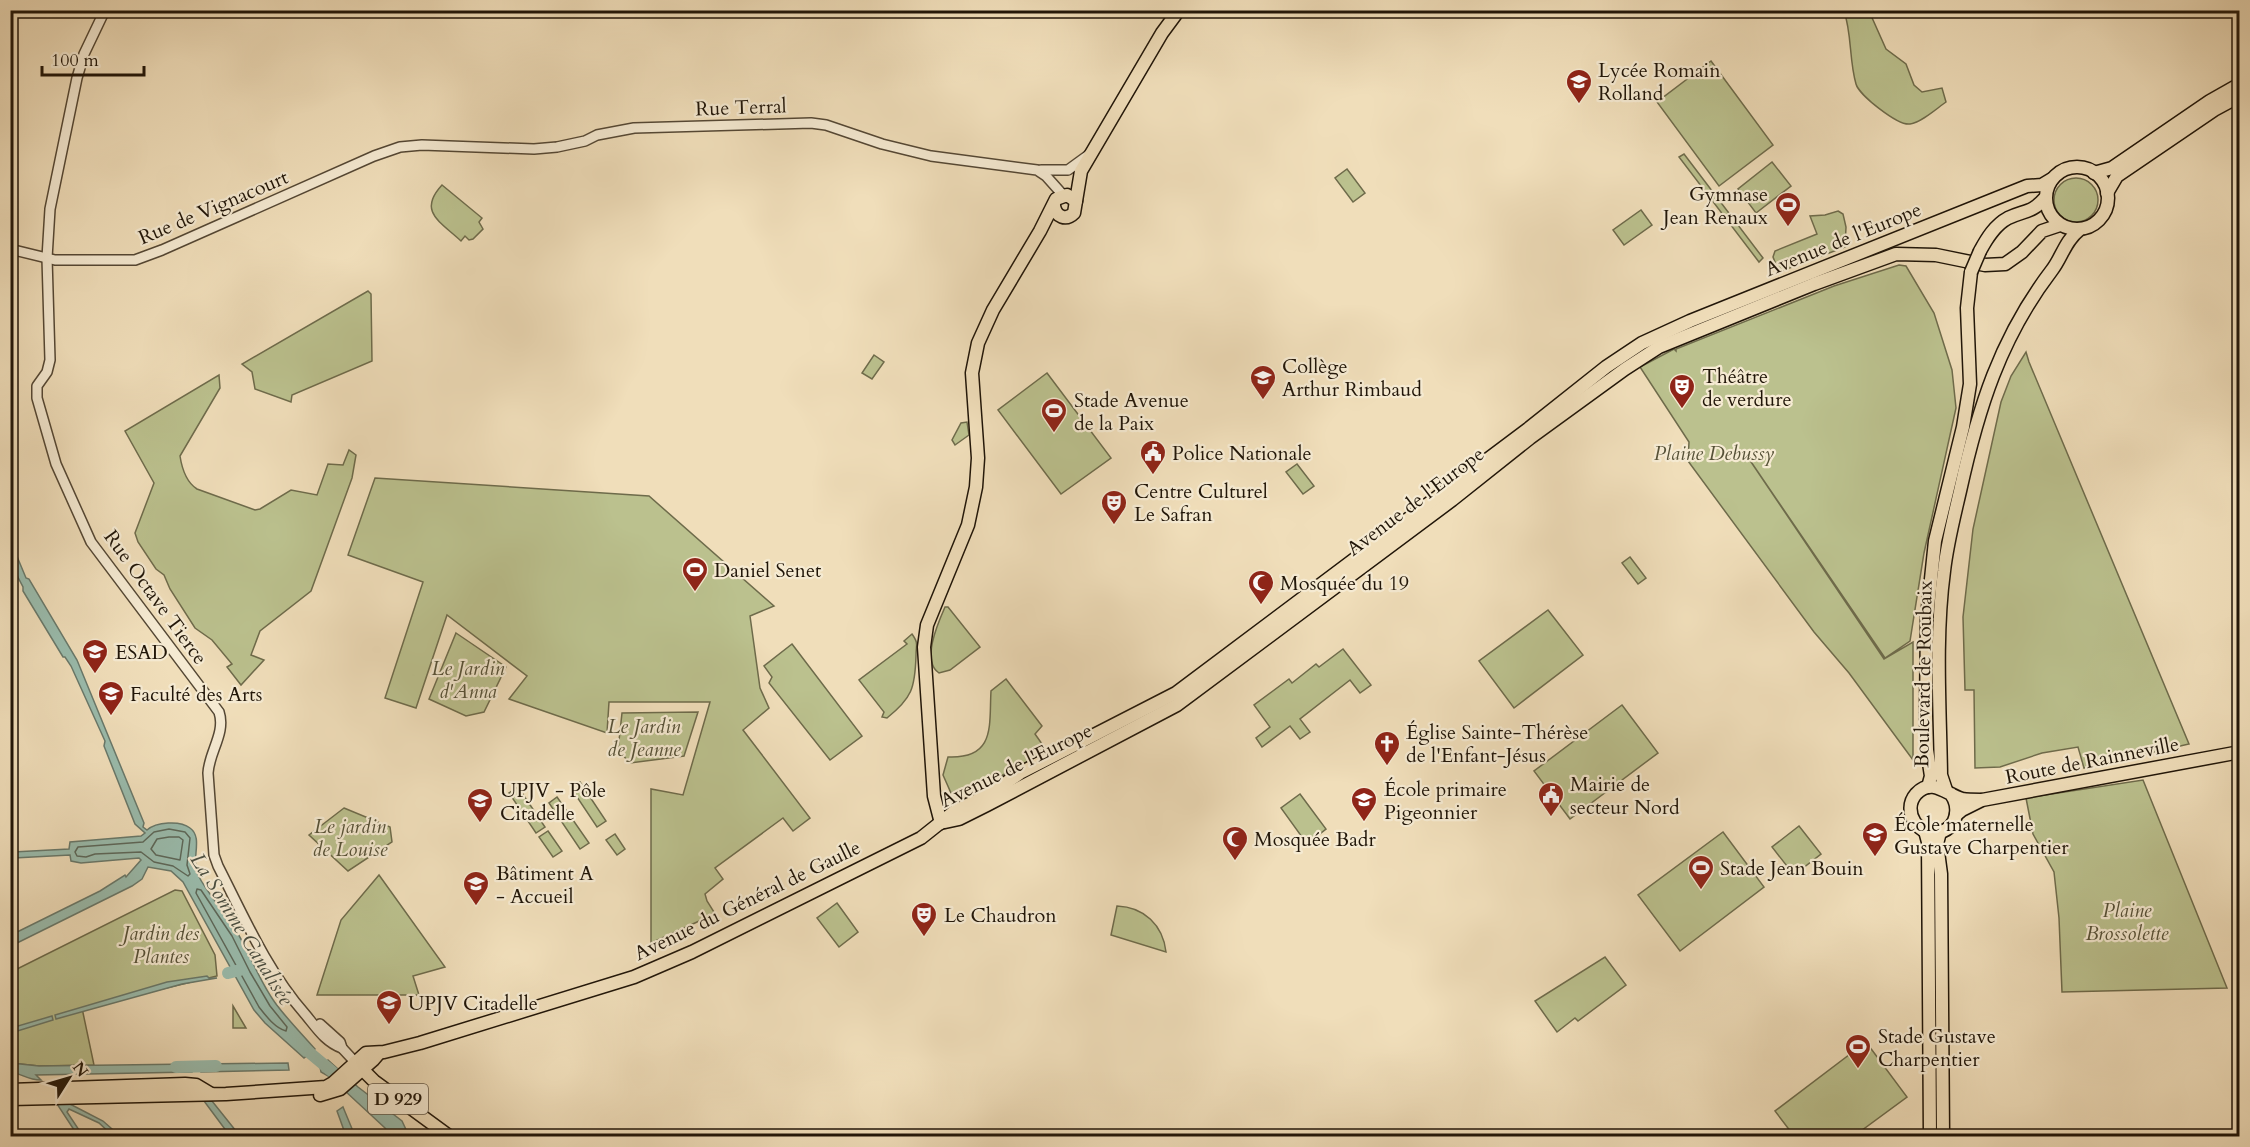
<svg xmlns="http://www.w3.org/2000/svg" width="2250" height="1147" viewBox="0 0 2250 1147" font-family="Cardo,serif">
  <rect width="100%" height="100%" fill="#f0deba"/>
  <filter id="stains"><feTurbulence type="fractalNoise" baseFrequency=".00333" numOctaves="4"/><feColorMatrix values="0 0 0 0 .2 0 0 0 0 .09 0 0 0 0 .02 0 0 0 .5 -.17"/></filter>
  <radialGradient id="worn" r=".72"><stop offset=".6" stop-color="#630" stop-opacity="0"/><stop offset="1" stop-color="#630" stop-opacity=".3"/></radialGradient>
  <!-- green -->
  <g fill="#bbc18e" stroke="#6e6b4b" stroke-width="1.5">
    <path d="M1844,11H1869L1886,49L1906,64L1914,85L1922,92L1942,88L1946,102C1936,109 1922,122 1910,124C1898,126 1859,95 1856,84C1849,60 1852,34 1844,11Z"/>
    <path d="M1711,61L1773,145L1719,186L1657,102Z"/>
    <path d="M1684,154L1763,258L1759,262L1679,157Z"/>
    <path d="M1772,162L1791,186L1756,213L1738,189Z"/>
    <path d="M1347,169L1365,193L1353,202L1335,178Z"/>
    <circle cx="2076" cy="200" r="22"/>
    <path d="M442,185L482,218L479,222L483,229L473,239L469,240L465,236L461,241C441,222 417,212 442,185Z"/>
    <path d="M1641,210L1652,225L1624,245L1613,230Z"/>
    <path d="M1838,211L1843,214L1846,227L1845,247L1779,272L1773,257L1775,251L1817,234L1810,216L1825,215Z"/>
    <path d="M1899,265L1906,266L1934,313L1952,370L1956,408L1924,553L1910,641L1885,658L1745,453L1884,659L1913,642V760L1849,673L1814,632L1688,461L1689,442L1640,367L1674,349L1676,351V349L1834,286Z"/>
    <path d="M368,291L371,294L372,361L292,395L291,402L255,389L252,372L242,364Z"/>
    <path d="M2026,352L2029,362L2189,744L2084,768L2078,747L2042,753L2000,767L1975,768L1974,690H1965L1963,617L1973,529L2001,402L2011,376Z"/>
    <path d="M874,355L884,362L872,379L862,373Z"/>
    <path d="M1047,373L1111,458L1061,494L998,410Z"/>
    <path d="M219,375L220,388L180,456C182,469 186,482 197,489L255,510L260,509L291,490L317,495L328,464L343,465L349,450L356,455L352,478L311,591L260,631L251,655L264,660L241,685L227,667L232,664L212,640L195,628L170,589L164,575L156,569L138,542L135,533L154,483L125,431Z"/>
    <path d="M967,422L969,435L955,445L952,440L961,423Z"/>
    <path d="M1297,464L1314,486L1303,494L1286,472Z"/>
    <path d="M375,478L649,496L774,606L750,616L760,688L769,708L743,730L810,818L793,831L783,818L715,868L723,879L705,894L707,901L714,912L708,917L651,943V789L683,795L710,702H609L607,733L509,699L527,676L447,615L416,708L385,698L423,582L348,555Z"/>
    <path d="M1630,557L1646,578L1638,584L1622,563Z"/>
    <path d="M945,607H948L980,647L950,670L939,673C921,661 938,623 945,607Z"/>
    <path d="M1548,610L1583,655L1514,708L1479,661Z"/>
    <path d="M456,633L506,667L484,712L466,716L429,699Z"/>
    <path d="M912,634C919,644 916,644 916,656C915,688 912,698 887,718L882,717L884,712L859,680L907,644L904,641Z"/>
    <path d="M792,644L862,736L830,760L769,683L772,677L764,666Z"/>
    <path d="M1343,649L1371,685L1360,693L1350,680L1300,719L1310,732L1300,739L1290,726L1262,747L1256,738L1270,727L1254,705L1289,679L1292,683L1316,664L1319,667Z"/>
    <path d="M1006,679L1042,726L1035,734L1047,751L1001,776L981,781L951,793L943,775L948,757C996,759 989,725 991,691Z"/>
    <path d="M1622,705L1658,753L1570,819L1534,771Z"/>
    <path d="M698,712L684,756L630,763L618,750L622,713Z"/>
    <path d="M2143,780L2227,988L2062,992L2059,918L2054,872L2033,834L2026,798Z"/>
    <path d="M580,782L606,821L597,827L571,788Z"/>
    <path d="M518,787L545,827L536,833L509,793Z"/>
    <path d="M1300,794L1326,829L1307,844L1281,808Z"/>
    <path d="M557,797L589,843L580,849L549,803Z"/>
    <path d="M344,808L390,827L392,842L348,871L309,835Z"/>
    <path d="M1799,826L1821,854L1794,875L1772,847Z"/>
    <path d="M548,831L562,851L553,857L539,837Z"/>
    <path d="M1723,832L1764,887L1680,951L1638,895Z"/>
    <path d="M615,834L625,849L617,855L606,840Z"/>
    <path d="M379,875L445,967L413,976L419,995H317L341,920Z"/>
    <path d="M175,890L182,891L215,955L217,976L82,1008L94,1065L39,1066L11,1063V972Z"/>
    <path d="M837,903L858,932L839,947L817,918Z"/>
    <path d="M1117,906C1144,907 1163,925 1166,952L1111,935Z"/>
    <path d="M1605,957L1626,985L1578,1021L1575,1018L1557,1032L1535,1001Z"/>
    <path d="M233,1006L246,1028H233Z"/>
    <path d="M1866,1042L1907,1097L1854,1136H1794L1775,1111Z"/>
  </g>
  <!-- water -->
  <g fill="#9abcad" stroke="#69796b" stroke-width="1.5">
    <path d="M11,542L26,578L29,579L77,660L144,823L143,827L147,830C156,822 180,820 190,828C204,838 190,861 198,875C207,893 223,910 234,927C250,952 258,980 276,1004C288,1020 302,1034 315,1049L304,1058L265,1023L254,1010L183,882L171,871L148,867L142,879L132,886L11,946V935L100,891L125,875L126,877L141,860L139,858L81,863L71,861L70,855L14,858L11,861V849L13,852L69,849L70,842L141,836L145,833L135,824L104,746L105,741L71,666L65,657H63L23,591V587L11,564Z"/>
    <path d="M207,976L209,978H217L182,984L56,1019L55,1015L167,982Z"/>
    <path d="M52,1016L53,1020L11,1033V1028Z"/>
    <path d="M328,1060L358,1087L402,1121L409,1136H391L385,1128L330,1077L321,1072L320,1067Z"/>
    <path d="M11,1063L39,1066L192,1064V1072L36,1075L41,1080C27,1080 23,1074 11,1072Z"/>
    <path d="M288,1063L289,1070L201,1072V1064Z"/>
    <path d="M204,1101H212L240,1136H230Z"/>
    <path d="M68,1103L103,1121L120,1136H113L99,1123L69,1109L67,1112L83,1136H78L57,1104Z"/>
    <path d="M343,1107L355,1136H346L337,1111Z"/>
  </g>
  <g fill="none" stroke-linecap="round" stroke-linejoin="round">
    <!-- shore -->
    <g stroke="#5d685a" stroke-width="1.5">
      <path d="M169,829L185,832L190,838L187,865L190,874L188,876L173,866L154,862L141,852L95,854L86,857L77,856L75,852L78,847L143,842L154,832Z"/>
      <path d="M169,837H179L183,840L180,860L156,855L151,849L157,839Z"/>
      <path d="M197,889L201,890L232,936L250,972L270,1006L287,1027L286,1031C275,1028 266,1016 259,1007L196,893Z"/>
    </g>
    <!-- river -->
    <g stroke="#9abcad" stroke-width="12">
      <path d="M228,973L240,970"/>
      <path d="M298,1043L335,1074"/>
      <path d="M176,1067L216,1066"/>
    </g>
    <defs>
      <g id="minor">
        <path d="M105,10L84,54L77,78L50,209L47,258L50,360L47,372L37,386V398L56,464L91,542L219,712C226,733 209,752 208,773L214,855L218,866C244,917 267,971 305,1014C316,1027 325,1042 342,1048"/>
        <path d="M1686,10H1730"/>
        <path d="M1041,170H1068L1090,154"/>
        <path d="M10,249L55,260H135L162,250L374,156L400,147L422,145L534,149L557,147L585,141L597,135L634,128L811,123L826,125L882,144L931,156L1037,170L1046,176L1063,195"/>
        <path d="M320,1024L340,1042L342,1048L355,1062"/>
      </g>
      <g id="major">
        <circle cx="2077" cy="198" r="31"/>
        <path d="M2094,173L2112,168L2210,101L2240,84"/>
        <path d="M2107,193L2117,176L2214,110L2240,96"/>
        <path d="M1054,206C1056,217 1066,221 1074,213L1081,171L1162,33L1179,10"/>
        <path d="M1980,251C1987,238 1995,225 2008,218C2025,210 2032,213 2045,198"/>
        <path d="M1928,787L1931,776L1927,750L1926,716L1927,617L1935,541L1963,427L1970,384L1967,308L1971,272"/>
        <path d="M1946,790L1941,775C1940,708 1935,638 1944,571C1947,544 1954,517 1960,491C1978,409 2000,338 2052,270C2062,257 2065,241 2079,230"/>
        <path d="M1951,794C1960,807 1958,826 1941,832C1919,839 1901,811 1916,794C1932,777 1946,794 1962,799C1968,800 1975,800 1981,800"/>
        <path d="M1956,815L1962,810L1982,800L2240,752"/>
        <path d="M945,822L959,819L987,805L1177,705L1452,500L1530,438L1625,369L1659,347L1814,284L1896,254L1936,255L1985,265L2005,264L2022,252L2042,231L2060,225"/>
        <path d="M941,823L934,796L924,647L927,625L968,525L976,487L978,458L972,373L978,343L993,310L1040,231L1056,199L1067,195L1076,201"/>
        <path d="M1925,831L1928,842L1930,1136"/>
        <path d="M1940,832L1937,844L1941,874L1943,1136"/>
        <path d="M355,1062L374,1081L449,1136"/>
        <path d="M10,1090L185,1084L196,1085L211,1094"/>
        <path d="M320,1095L340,1089L373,1060L379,1053"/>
        <path d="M10,1099L226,1094L326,1087L333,1083L366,1053L384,1052L420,1043L634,977L692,952L921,838L955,811L993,792L1020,773L1176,693L1528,429L1606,367L1642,343L1690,321L1997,198L2027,186L2042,185L2052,179"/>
      </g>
    </defs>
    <!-- minor casing -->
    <use href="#minor" stroke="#544734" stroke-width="12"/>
    <!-- major casing -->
    <use href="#major" stroke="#201508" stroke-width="15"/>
    <!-- minor -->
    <use href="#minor" stroke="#f5ead2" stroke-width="9"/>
    <!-- major -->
    <use href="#major" stroke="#f0deba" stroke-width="12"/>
    <defs>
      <path id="major-bridge" d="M1971,272L1980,251"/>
    </defs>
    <!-- major-bridge casing -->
    <use href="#major-bridge" stroke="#201508" stroke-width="15" stroke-linecap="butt"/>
    <!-- major-bridge -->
    <use href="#major-bridge" stroke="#f0deba" stroke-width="12"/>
  </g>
  <!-- icons -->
  <defs>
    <symbol id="university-pin" viewBox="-11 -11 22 30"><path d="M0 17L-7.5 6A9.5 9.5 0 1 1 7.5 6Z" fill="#8f2418" stroke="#f5ead2"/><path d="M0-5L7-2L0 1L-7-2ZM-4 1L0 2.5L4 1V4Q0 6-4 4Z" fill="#fff"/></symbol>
    <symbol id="stadium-pin" viewBox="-11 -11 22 30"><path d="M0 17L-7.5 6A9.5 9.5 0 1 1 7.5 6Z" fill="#8f2418" stroke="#f5ead2"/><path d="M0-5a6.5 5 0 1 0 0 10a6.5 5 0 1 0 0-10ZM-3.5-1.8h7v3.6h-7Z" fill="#fff"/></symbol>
    <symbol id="school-pin" viewBox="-11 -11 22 30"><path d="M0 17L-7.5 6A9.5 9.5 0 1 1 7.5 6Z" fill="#8f2418" stroke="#f5ead2"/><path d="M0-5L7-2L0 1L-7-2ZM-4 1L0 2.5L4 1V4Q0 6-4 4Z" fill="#fff"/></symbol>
    <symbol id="theatre-pin" viewBox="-11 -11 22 30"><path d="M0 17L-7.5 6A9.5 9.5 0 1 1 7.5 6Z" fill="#8f2418" stroke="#f5ead2"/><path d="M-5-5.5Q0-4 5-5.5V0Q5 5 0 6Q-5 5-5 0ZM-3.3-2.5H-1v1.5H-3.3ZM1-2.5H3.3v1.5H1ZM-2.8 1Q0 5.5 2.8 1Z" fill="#fff"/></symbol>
    <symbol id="civic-pin" viewBox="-11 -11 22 30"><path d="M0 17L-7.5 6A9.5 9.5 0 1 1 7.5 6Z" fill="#8f2418" stroke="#f5ead2"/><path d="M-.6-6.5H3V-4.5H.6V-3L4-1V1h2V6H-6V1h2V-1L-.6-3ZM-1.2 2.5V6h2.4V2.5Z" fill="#fff"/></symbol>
    <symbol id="mosque-pin" viewBox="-11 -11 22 30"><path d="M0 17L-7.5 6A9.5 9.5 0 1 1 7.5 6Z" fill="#8f2418" stroke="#f5ead2"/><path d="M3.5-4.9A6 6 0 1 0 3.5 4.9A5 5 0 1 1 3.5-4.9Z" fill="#fff"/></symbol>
    <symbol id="church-pin" viewBox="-11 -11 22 30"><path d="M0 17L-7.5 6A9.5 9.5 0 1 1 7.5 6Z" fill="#8f2418" stroke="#f5ead2"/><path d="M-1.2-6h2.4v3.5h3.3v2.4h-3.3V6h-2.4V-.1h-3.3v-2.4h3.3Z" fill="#fff"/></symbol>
  </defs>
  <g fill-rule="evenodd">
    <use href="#university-pin" x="1564" y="67" width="30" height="40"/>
    <use href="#stadium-pin" x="1773" y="190" width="30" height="40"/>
    <use href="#school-pin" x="1248" y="363" width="30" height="40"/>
    <use href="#theatre-pin" x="1667" y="372" width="30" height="40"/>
    <use href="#stadium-pin" x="1039" y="396" width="30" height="40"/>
    <use href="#civic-pin" x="1138" y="438" width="30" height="40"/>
    <use href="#theatre-pin" x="1099" y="488" width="30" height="40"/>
    <use href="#stadium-pin" x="680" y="555" width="30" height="40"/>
    <use href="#mosque-pin" x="1246" y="568" width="30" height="40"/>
    <use href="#university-pin" x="80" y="637" width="30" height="40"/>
    <use href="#university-pin" x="96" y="679" width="30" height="40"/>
    <use href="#church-pin" x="1372" y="729" width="30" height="40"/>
    <use href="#civic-pin" x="1536" y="780" width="30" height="40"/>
    <use href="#school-pin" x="1349" y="785" width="30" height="40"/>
    <use href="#university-pin" x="465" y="786" width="30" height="40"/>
    <use href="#school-pin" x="1860" y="820" width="30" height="40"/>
    <use href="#mosque-pin" x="1220" y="824" width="30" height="40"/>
    <use href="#stadium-pin" x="1686" y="853" width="30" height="40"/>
    <use href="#university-pin" x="461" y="869" width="30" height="40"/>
    <use href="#theatre-pin" x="909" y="900" width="30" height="40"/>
    <use href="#university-pin" x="374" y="988" width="30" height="40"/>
    <use href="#stadium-pin" x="1843" y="1032" width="30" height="40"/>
  </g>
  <g text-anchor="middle" stroke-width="4.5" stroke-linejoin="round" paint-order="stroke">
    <!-- shield labels -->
    <rect fill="#f5ead2" stroke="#605545" stroke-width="1.5" x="368" y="1084" width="60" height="30" rx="4.5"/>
    <g font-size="18" font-weight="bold" fill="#201508">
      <text x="398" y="1105">D 929</text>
    </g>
    <!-- poi labels -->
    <g font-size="20" fill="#201508" stroke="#f5ead2" text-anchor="start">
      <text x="1598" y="77">Lycée Romain<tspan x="1598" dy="23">Rolland</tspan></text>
      <text x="1768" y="201" text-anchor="end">Gymnase<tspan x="1768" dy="23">Jean Renaux</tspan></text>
      <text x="1282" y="373">Collège<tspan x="1282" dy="23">Arthur Rimbaud</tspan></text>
      <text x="1702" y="383">Théâtre<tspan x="1702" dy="23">de verdure</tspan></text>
      <text x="1074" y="407">Stade Avenue<tspan x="1074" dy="23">de la Paix</tspan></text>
      <text x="1172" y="460">Police Nationale</text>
      <text x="1134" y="498">Centre Culturel<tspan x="1134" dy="23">Le Safran</tspan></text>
      <text x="714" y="577">Daniel Senet</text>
      <text x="1280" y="590">Mosquée du 19</text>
      <text x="115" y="659">ESAD</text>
      <text x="130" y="701">Faculté des Arts</text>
      <text x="1406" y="739">Église Sainte-Thérèse<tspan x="1406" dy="23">de l'Enfant-Jésus</tspan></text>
      <text x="1570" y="791">Mairie de<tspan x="1570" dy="23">secteur Nord</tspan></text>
      <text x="1384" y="796">École primaire<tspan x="1384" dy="23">Pigeonnier</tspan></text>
      <text x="500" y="797">UPJV - Pôle<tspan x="500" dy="23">Citadelle</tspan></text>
      <text x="1894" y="831">École maternelle<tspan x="1894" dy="23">Gustave Charpentier</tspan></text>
      <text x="1254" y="846">Mosquée Badr</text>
      <text x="1720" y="875">Stade Jean Bouin</text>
      <text x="496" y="880">Bâtiment A<tspan x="496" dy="23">- Accueil</tspan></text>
      <text x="944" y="922">Le Chaudron</text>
      <text x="408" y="1010">UPJV Citadelle</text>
      <text x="1878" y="1043">Stade Gustave<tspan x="1878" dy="23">Charpentier</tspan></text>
    </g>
    <!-- street labels -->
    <g font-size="20" fill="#201508" stroke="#f5ead2">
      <text transform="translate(741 107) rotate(-2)" y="7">Rue Terral</text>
      <text transform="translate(213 207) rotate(-23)" y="7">Rue de Vignacourt</text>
      <text transform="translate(1843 239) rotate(-22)" y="7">Avenue de l'Europe</text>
      <text transform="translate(1415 501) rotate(-37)" y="7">Avenue de l'Europe</text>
      <text transform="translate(156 597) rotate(54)" y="7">Rue Octave Tierce</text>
      <text transform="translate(1923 674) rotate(-89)" y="7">Boulevard de Roubaix</text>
      <text transform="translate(2092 760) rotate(-11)" y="7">Route de Rainneville</text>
      <text transform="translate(1016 765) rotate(-26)" y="7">Avenue de l'Europe</text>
      <text transform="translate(747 900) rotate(-26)" y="7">Avenue du Général de Gaulle</text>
    </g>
    <!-- park labels -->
    <g font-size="20" font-style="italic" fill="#565137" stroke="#f5ead2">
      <text x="1714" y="460">Plaine Debussy</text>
      <text x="468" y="675">Le Jardin<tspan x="468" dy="23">d'Anna</tspan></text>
      <text x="644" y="733">Le Jardin<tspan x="644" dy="23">de Jeanne</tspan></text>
      <text x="350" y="833">Le jardin<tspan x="350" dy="23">de Louise</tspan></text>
      <text x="2127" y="917">Plaine<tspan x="2127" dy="23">Brossolette</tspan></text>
      <text x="161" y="940">Jardin des<tspan x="161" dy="23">Plantes</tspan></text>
    </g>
    <!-- water labels -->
    <g font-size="21" font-style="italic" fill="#4b4f42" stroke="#f5ead2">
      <text transform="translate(242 929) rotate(58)" y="7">La Somme Canalisée</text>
    </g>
  </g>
  <!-- margin -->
  <rect width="2250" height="1147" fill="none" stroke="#f0deba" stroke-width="36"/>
  <rect x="12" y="12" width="2226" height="1123" fill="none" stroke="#201508" stroke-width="3"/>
  <rect x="18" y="18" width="2214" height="1111" fill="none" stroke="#201508" stroke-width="1.5"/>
  <!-- north arrow -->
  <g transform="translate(69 1078) rotate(53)" stroke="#f5ead2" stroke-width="4.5" paint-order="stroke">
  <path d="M0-4.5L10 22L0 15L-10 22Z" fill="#201508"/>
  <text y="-9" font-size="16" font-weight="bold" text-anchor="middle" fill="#201508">N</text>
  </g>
  <!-- scale -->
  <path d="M42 66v9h102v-9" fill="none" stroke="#201508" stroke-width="3"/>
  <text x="51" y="66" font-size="18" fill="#201508" stroke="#f5ead2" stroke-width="4.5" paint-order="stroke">100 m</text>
  <rect width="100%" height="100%" filter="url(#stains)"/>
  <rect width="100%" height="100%" fill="url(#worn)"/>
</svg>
